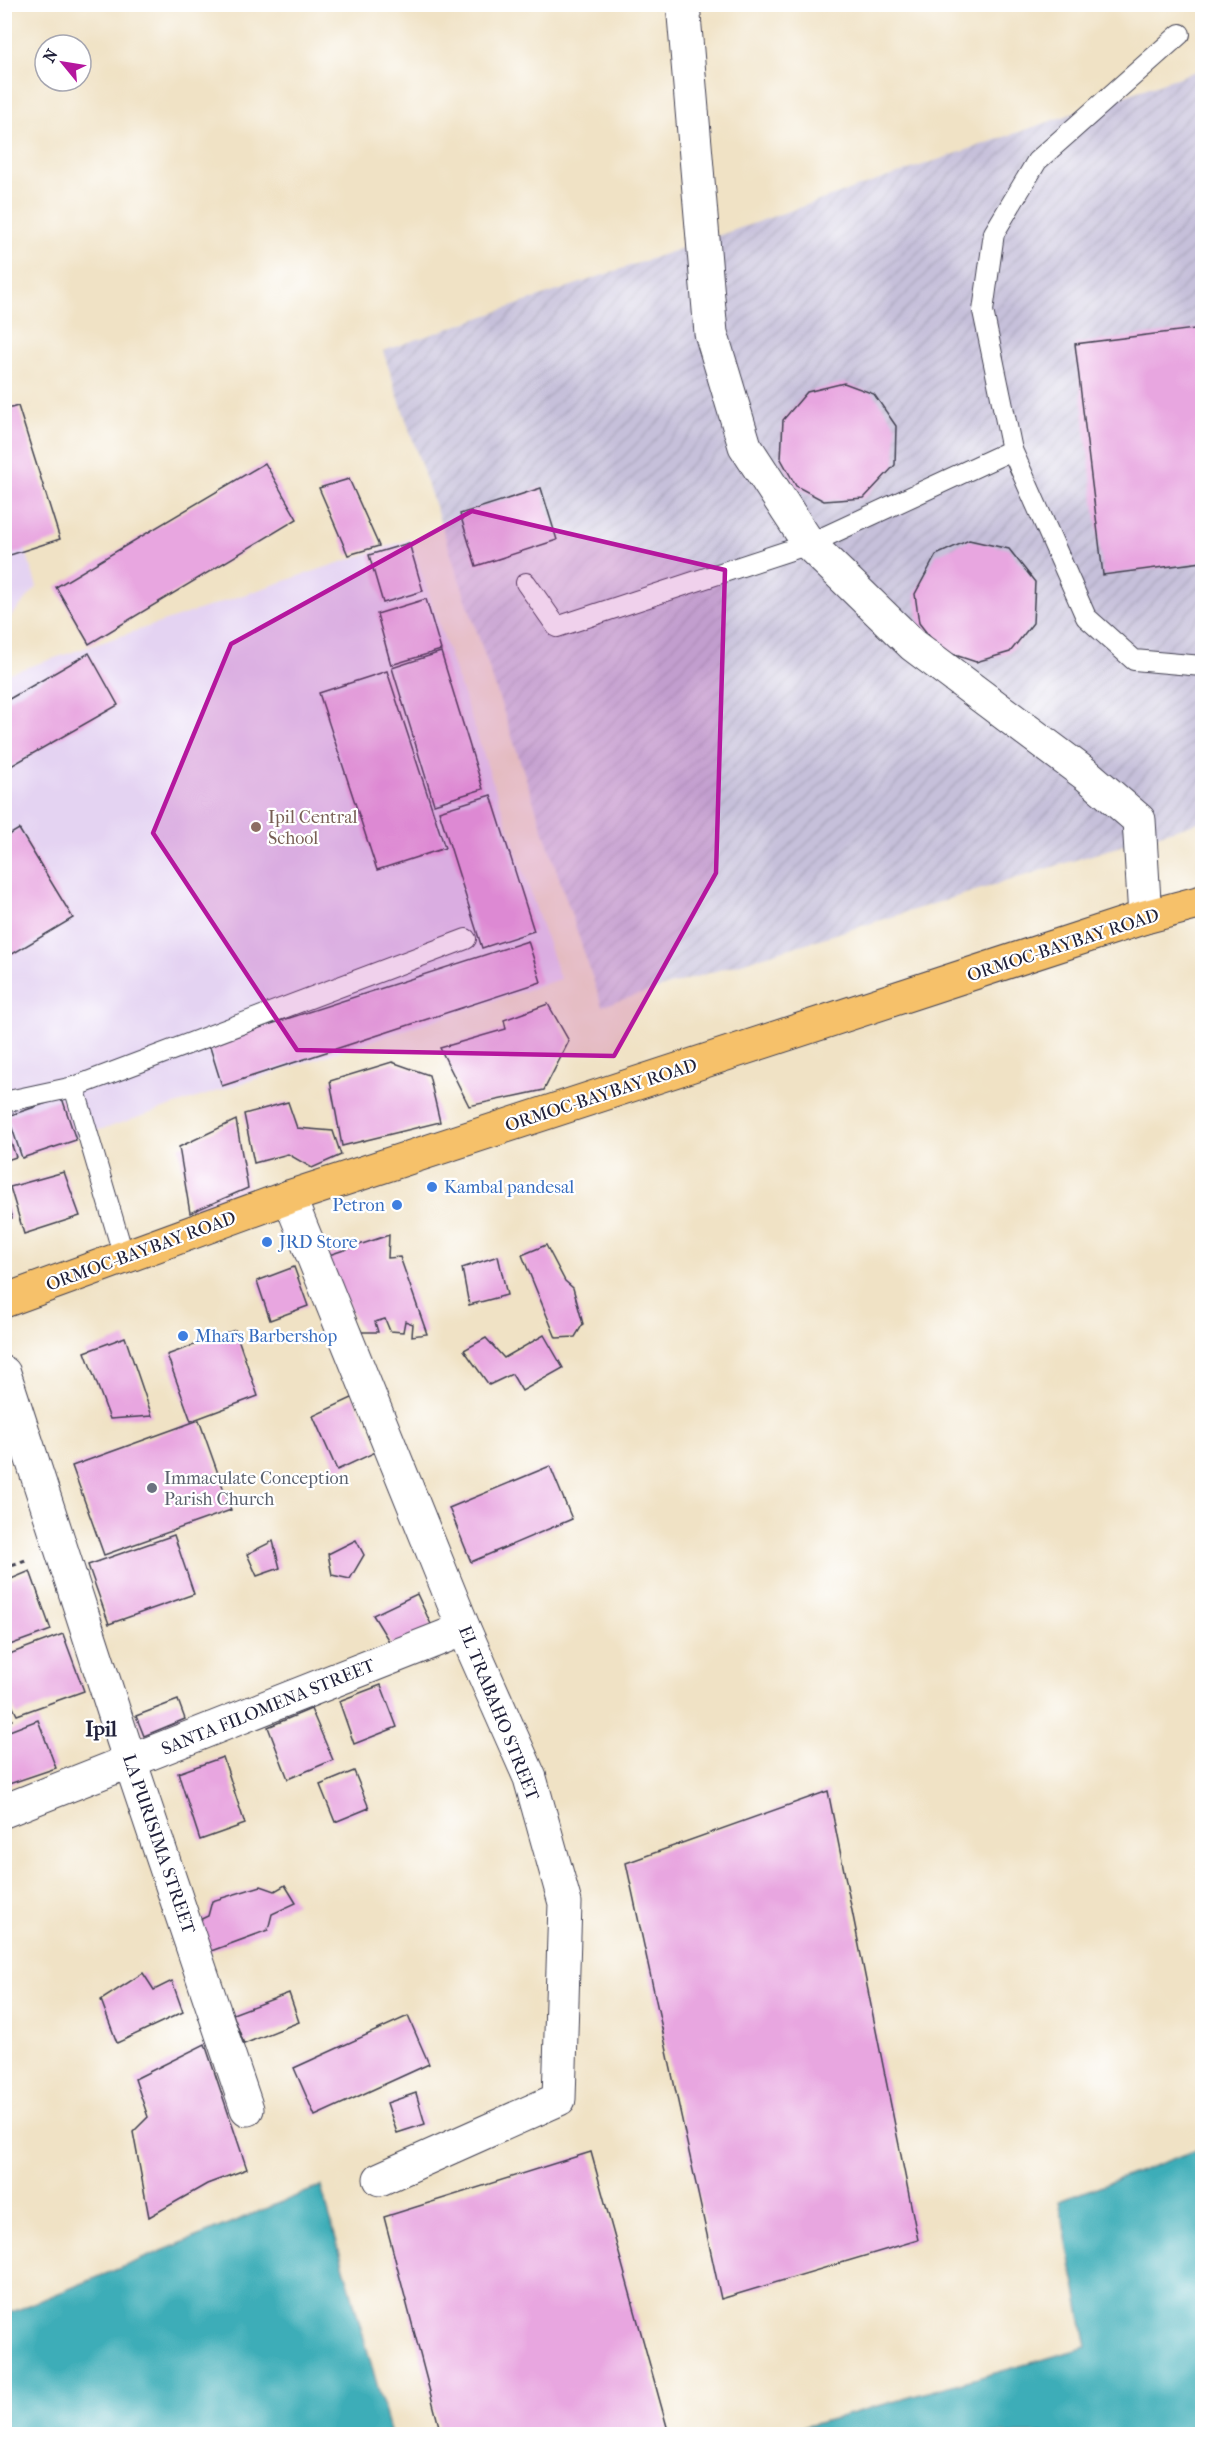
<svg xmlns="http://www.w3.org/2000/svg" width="1207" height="2439" viewBox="0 0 1207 2439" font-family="'IM FELL French Canon',serif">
  <defs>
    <pattern id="industrial-furrows" width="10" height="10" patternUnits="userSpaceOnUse" patternTransform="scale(1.5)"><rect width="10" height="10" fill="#c6c0da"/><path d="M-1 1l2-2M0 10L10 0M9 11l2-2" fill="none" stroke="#aaa5bc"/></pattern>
  </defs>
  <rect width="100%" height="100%" fill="#fff"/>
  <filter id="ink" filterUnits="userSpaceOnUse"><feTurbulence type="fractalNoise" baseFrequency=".0167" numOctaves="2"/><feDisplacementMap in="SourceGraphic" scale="12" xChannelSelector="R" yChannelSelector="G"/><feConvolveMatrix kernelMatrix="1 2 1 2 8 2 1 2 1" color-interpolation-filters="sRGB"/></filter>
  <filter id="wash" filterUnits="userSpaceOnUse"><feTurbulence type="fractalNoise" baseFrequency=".008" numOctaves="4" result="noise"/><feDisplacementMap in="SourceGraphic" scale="24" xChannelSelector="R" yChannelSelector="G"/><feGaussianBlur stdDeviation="1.35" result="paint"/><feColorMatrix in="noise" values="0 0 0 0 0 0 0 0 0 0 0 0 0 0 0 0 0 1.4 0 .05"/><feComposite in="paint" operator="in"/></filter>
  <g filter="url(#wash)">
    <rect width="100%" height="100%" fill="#f0e2c5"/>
    <!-- built -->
    <g fill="#e4d3f2">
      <path d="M4,479L37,587L5,623H4Z"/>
      <path d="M410,539L560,979L5,1161L4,675Z"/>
    </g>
    <!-- industrial -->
    <path fill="url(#industrial-furrows)" d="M1202,69V821L602,1006L383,351Z"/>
    <!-- water -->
    <g fill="#3dadb8" stroke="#30687a" stroke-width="1.5">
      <path d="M1202,2148V2434H779L1087,2347L1059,2201Z"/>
      <path d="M321,2186L391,2434H5V2315Z"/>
    </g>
    <g id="blocks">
      <!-- building -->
      <g fill="#e8a6e0">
        <path d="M1202,328V562L1103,575L1075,344Z"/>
        <path d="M844,383L874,394L896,426L895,465L864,498L824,501L796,486L781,459L783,420L807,392Z"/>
        <path d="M18,406L60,539L4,557V410Z"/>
        <path d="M265,463L297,519L89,644L56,587Z"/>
        <path d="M349,479L379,546L348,555L319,488Z"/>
        <path d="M541,488L557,540L476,566L460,514Z"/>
        <path d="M969,540L1009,549L1035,582L1033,623L1010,652L976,662L940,650L919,623L915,594L936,555Z"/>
        <path d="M409,543L423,591L383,603L369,555Z"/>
        <path d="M426,599L441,650L391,665L377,614Z"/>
        <path d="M441,652L483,789L434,804L392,668Z"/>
        <path d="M89,653L118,705L4,770V702Z"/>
        <path d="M387,671L445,848L377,870L319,693Z"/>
        <path d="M491,795L534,931L482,948L439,811Z"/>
        <path d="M19,829L73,918L4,959V838Z"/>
        <path d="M528,941L541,982L222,1086L209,1044Z"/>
        <path d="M548,1004L569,1041L544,1090L469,1106L440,1048L506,1029L504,1020Z"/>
        <path d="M392,1062L429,1075L440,1122L342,1146L330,1081Z"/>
        <path d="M62,1098L76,1140L22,1158L8,1116Z"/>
        <path d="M288,1102L297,1128L333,1131L341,1155L312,1168L288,1154L254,1163L244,1114Z"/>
        <path d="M236,1120L248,1188L190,1213L179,1147Z"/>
        <path d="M4,1123L16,1157L4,1161Z"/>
        <path d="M64,1172L80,1216L24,1234L10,1187Z"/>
        <path d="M4,1196L12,1218L4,1220Z"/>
        <path d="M389,1235L388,1258L400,1257L427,1334L412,1336L413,1324L405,1321L403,1332L390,1331L385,1319L375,1322L378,1332H362L323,1257Z"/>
        <path d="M546,1245L565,1281L573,1288L583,1324L575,1337L556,1338L522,1255Z"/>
        <path d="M498,1256L507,1295L469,1305L462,1268Z"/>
        <path d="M294,1267L308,1306L270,1320L257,1281Z"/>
        <path d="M235,1330L258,1396L191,1421L167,1355Z"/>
        <path d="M544,1335L563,1368L522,1391L512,1374L489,1385L464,1350L486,1338L504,1358Z"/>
        <path d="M125,1337L152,1416L110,1419L85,1352Z"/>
        <path d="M354,1397L378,1451L337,1470L313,1416Z"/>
        <path d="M199,1420L231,1510L104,1555L72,1466Z"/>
        <path d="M550,1466L572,1519L471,1562L449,1508Z"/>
        <path d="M174,1535L194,1594L109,1624L88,1565Z"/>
        <path d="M356,1540L364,1555L350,1579L332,1575L328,1554Z"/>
        <path d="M273,1541L280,1568L257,1576L247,1554Z"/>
        <path d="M30,1571L51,1630L7,1646L4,1637V1582Z"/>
        <path d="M417,1594L436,1635L395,1651L373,1615Z"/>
        <path d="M63,1634L84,1691L17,1715L4,1689V1656Z"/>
        <path d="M381,1685L397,1727L354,1744L339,1701Z"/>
        <path d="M178,1700L185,1719L144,1736L136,1716Z"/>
        <path d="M4,1704L12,1720L4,1722Z"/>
        <path d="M311,1709L333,1760L288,1779L268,1727Z"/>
        <path d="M38,1720L56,1768L6,1785L4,1733Z"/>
        <path d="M223,1757L245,1824L200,1840L178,1773Z"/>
        <path d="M354,1771L369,1808L335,1822L320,1785Z"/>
        <path d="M828,1791L918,2240L721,2299L626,1863Z"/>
        <path d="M285,1885L296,1903L272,1914L268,1930L203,1954L193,1923L208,1916L212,1901L261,1886L275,1891Z"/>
        <path d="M143,1973L154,1990L172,1981L183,2012L117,2043L101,2000Z"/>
        <path d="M289,1993L299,2022L244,2044L233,2014Z"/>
        <path d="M408,2016L429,2064L315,2116L294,2068Z"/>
        <path d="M205,2044L247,2169L207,2184L149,2217L133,2132L148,2117L135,2079Z"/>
        <path d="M416,2093L425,2124L397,2133L387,2103Z"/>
        <path d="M591,2152L669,2434H441L384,2217Z"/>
      </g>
    </g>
  </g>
  <g filter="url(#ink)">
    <use href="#blocks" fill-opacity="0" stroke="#413f50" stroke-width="1.5"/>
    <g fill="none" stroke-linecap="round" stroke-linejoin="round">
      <defs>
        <g id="lane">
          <path d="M1180,34L1037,161L994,233L983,311L1012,450L1086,617L1134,660L1202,666"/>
          <path d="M526,583L557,627L809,544L1012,450"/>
          <path d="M4,1102L74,1087"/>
          <path d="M124,1257L74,1087L466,939"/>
        </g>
        <g id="street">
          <path d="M683,4L711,333L745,446L809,544L913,645L1088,776L1139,820L1145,917"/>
          <path d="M289,1197L464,1629L530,1778L565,1903L559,2099L380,2179"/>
          <path d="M4,1373L124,1743L247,2109"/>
          <path d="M4,1811L464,1629"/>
        </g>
        <path id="highway" d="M4,1301L289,1197L1145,917L1202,902"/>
      </defs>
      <!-- lane casing -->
      <use href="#lane" stroke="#413f50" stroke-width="22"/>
      <!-- street casing -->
      <use href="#street" stroke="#413f50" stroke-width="35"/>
      <!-- highway casing -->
      <use href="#highway" stroke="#413f50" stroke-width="35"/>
      <!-- path -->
      <path stroke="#413f50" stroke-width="4" stroke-dasharray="4.5 4.5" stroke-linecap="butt" d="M4,1568L27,1560"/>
      <!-- lane -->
      <use href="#lane" stroke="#fff" stroke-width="20"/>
      <!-- street -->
      <use href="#street" stroke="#fff" stroke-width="33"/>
      <!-- highway -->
      <use href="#highway" stroke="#f6c16b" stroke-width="33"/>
    </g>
  </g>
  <!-- marked area -->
  <path fill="#b5179e" fill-opacity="0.2" stroke="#b5179e" stroke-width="4.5" stroke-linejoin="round" d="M472,511L725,570L716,873L614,1056L297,1050L153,833L231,644Z"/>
  <!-- markers -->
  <circle fill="#8d6e63" stroke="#fff" stroke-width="2" cx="256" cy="827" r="6"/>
  <g fill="#3f7fe0" stroke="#fff" stroke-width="2">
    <circle cx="432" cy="1187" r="6"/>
    <circle cx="397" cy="1205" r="6"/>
    <circle cx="267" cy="1242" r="6"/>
    <circle cx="183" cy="1336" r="6"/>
  </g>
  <circle fill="#6b7280" stroke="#fff" stroke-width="2" cx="152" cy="1488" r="6"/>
  <g text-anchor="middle" stroke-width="4.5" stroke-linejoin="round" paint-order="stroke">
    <!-- education labels -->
    <g font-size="18" fill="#785e54" stroke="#fff" text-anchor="start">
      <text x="268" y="823">Ipil Central<tspan x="268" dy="21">School</tspan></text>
    </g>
    <!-- street labels -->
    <g font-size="18" fill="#22223b" stroke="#fff">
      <text transform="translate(1063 945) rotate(-18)" y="6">ORMOC-BAYBAY ROAD</text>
      <text transform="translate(601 1095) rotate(-18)" y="6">ORMOC-BAYBAY ROAD</text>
      <text transform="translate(141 1251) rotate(-20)" y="6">ORMOC-BAYBAY ROAD</text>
      <text transform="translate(268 1707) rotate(-22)" y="6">SANTA FILOMENA STREET</text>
      <text transform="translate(499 1713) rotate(68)" y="6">EL TRABAHO STREET</text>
      <text transform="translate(159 1844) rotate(71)" y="6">LA PURISIMA STREET</text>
    </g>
    <!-- shop labels -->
    <g font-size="18" fill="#366cbe" stroke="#fff" text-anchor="start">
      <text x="444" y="1193">Kambal pandesal</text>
      <text x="385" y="1211" text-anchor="end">Petron</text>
      <text x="279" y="1248">JRD Store</text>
      <text x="195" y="1342">Mhars Barbershop</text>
    </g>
    <!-- worship labels -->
    <g font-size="18" fill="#5b616d" stroke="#fff" text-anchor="start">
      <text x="164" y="1484">Immaculate Conception<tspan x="164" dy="21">Parish Church</tspan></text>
    </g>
    <!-- quarter labels -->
    <g font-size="21" font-weight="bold" fill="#22223b" stroke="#fff">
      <text x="101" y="1736">Ipil</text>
    </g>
  </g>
  <!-- margin -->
  <rect width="1207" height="2439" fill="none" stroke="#fff" stroke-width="24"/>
  <!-- north arrow -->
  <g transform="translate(63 63) rotate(300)"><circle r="28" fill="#ffffff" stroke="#a7a7b1" stroke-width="1.5"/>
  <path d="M0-4.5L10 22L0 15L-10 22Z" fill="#b5179e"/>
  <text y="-9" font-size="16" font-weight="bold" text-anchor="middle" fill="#22223b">N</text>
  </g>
</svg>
